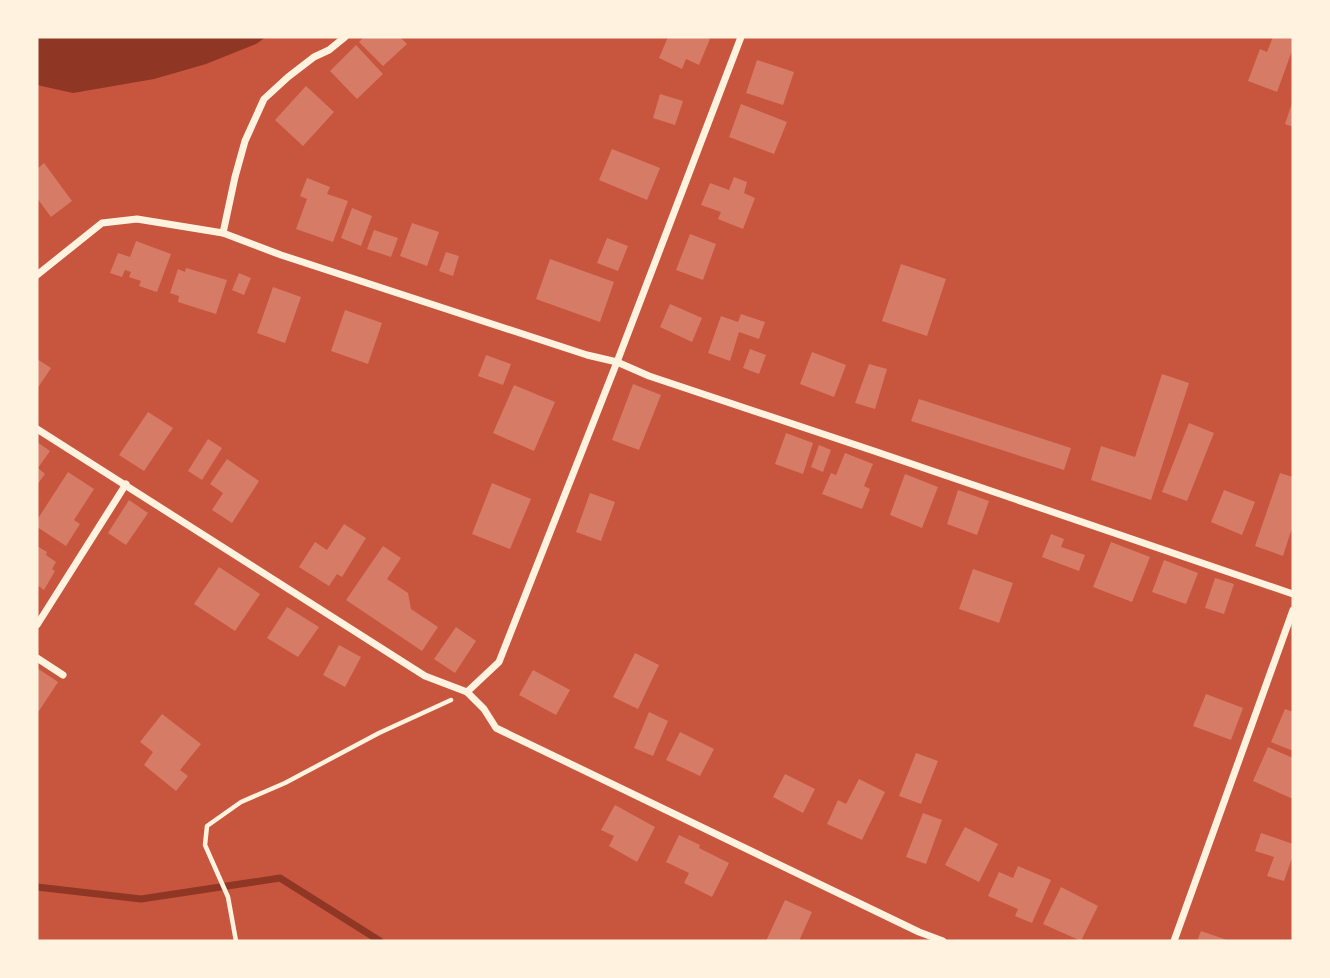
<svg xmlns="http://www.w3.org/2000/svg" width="1330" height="978" viewBox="0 0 1330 978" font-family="'Exo 2',sans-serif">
  <rect width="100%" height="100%" fill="#c8553d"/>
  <!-- water -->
  <path fill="#8f3625" d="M37,37H266L256,44L206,64L154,79L73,93L37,85Z"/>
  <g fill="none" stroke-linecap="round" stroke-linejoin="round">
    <!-- stream -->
    <path stroke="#8f3625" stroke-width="7" d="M37,887L141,899L280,878L380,941"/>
  </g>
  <!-- building -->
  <g fill="#d67c66">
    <path d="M364,37H400L407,44L383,66L359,42Z"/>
    <path d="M668,37H705L710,39L699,65L686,59L682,69L659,58Z"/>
    <path d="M1273,37H1293V48L1277,92L1248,81L1260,49L1267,52Z"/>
    <path d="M356,45L383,74L357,99L330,71Z"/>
    <path d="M757,60L794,72L783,105L746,93Z"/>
    <path d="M306,86L334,112L303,146L275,120Z"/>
    <path d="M660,94L683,101L675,125L653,118Z"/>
    <path d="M1293,100V127L1285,124Z"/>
    <path d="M741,104L787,122L774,154L729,137Z"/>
    <path d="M612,149L660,168L647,200L599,180Z"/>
    <path d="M44,163L72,201L51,217L37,198V169Z"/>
    <path d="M734,177L747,182L744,193L755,198L743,229L718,219L721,212L701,205L710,183L729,190Z"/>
    <path d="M307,178L330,187L327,194L348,201L333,242L296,229L307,199L300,196Z"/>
    <path d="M352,208L372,216L361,246L341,238Z"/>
    <path d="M412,223L439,232L427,266L400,256Z"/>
    <path d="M374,230L398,238L391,257L367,249Z"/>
    <path d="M690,234L716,244L703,280L676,270Z"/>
    <path d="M607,238L628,246L618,271L597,263Z"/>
    <path d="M136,241L171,254L157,292L139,286L141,281L129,277L131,272L125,270L122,277L110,273L118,253L130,257Z"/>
    <path d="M446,252L459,256L453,276L439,271Z"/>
    <path d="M550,259L614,282L600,322L536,299Z"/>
    <path d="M901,264L946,279L927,336L882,321Z"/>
    <path d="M186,268L227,280L216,314L178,302L179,296L170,293L178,269L185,272Z"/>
    <path d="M239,273L251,278L244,295L232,290Z"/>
    <path d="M273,287L301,297L285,343L257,333Z"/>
    <path d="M670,304L702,318L692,342L660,327Z"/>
    <path d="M345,310L382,323L368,364L331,351Z"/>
    <path d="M741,314L765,322L759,339L739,332L730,361L708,353L721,316L738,322Z"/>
    <path d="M750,349L766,355L759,374L743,368Z"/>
    <path d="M812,352L846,365L834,397L800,384Z"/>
    <path d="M486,355L511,364L503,385L478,376Z"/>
    <path d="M37,359L51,368L37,389Z"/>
    <path d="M869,364L887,369L875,409L855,403Z"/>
    <path d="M1162,374L1189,383L1151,500L1091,480L1101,446L1135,457Z"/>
    <path d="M633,384L661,395L639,450L612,440Z"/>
    <path d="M514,385L555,402L534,451L493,433Z"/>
    <path d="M919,399L1071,448L1064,470L911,421Z"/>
    <path d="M148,412L173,428L144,471L119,455Z"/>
    <path d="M1189,423L1214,433L1187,501L1162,492Z"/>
    <path d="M786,433L813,443L803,474L775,464Z"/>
    <path d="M208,439L222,448L202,480L188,471Z"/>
    <path d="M37,442L50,451L38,468L45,474L37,485Z"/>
    <path d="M819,445L831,450L823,472L811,467Z"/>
    <path d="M845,453L873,464L864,486L870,489L862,509L822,494L831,473L836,475Z"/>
    <path d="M227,459L259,481L232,523L212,510L223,493L210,484Z"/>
    <path d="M68,472L94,489L74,520L80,524L66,546L37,527V520Z"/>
    <path d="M1280,473L1293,477V525L1283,556L1255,546Z"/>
    <path d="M905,474L938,487L922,528L890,515Z"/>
    <path d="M492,483L531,499L510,549L472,534Z"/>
    <path d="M958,490L989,501L977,535L947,524Z"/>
    <path d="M1224,490L1255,502L1242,535L1211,522Z"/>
    <path d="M590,493L615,502L601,541L576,532Z"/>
    <path d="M129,500L148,513L126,545L108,533Z"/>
    <path d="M344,524L366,538L342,577L337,574L329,586L299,567L315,542L327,550Z"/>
    <path d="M1051,534L1064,539L1061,547L1085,555L1079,571L1042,557Z"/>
    <path d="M1111,542L1150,557L1132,602L1093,587Z"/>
    <path d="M37,546L47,552L46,555L56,562L52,569L55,571L44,590L37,585Z"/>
    <path d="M383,546L401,558L387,579L408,593L411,609L438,627L422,651L346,600Z"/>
    <path d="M1164,560L1198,573L1186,604L1152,592Z"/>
    <path d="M219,567L260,594L235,631L194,604Z"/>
    <path d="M973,569L1013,583L999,623L959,609Z"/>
    <path d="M1215,578L1234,584L1224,614L1205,608Z"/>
    <path d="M287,607L319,627L298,657L267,638Z"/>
    <path d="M456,627L476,641L455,673L434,659Z"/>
    <path d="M339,645L361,657L345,687L323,675Z"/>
    <path d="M635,653L659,665L638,709L613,697Z"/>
    <path d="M37,668L58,682L39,711L37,710Z"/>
    <path d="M533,670L570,690L556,715L519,695Z"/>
    <path d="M1206,694L1243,708L1231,740L1193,726Z"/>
    <path d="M1285,709L1293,712V751L1271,742Z"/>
    <path d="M649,712L668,721L653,756L634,748Z"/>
    <path d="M162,714L201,744L180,770L188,776L176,791L144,765L153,752L140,742Z"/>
    <path d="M680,732L714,749L700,776L666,760Z"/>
    <path d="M1268,747L1293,758V799L1253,781Z"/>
    <path d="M916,753L938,761L921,804L899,796Z"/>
    <path d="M785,774L815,789L803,813L773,797Z"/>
    <path d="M859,779L885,792L862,840L827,824L838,800L846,804Z"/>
    <path d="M615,805L655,827L637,862L609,846L614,836L601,830Z"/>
    <path d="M923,813L942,820L926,864L906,857Z"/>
    <path d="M965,827L998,844L979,882L945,865Z"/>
    <path d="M1261,833L1293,844V855L1284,881L1267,876L1274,857L1255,851Z"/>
    <path d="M679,835L700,845L699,848L729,863L712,897L684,883L689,873L666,862Z"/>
    <path d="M1018,866L1051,880L1032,923L1015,916L1018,909L988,896L999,872L1013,878Z"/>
    <path d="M1061,887L1098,906L1081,941L1043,924Z"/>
    <path d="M785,900L812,912L799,941H766Z"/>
    <path d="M1201,931L1230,941H1197Z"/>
  </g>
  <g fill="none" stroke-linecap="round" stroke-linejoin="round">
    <!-- path -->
    <path stroke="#fff3e0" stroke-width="4.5" d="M236,941L228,897L205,845L207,826L241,802L285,783L379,733L451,700"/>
    <!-- minor -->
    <g stroke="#fff3e0" stroke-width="7">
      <path d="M223,233L235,177L245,141L264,99L288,77L314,57L329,50L345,37"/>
      <path d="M37,275L102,223L137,219L223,233L281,255L587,355L617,362L649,376L874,451L1293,594"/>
      <path d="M37,429L425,676L467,692L484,709L496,728L919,932L943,941"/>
      <path d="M37,625L126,484"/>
      <path d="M37,658L63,675"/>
      <path d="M467,692L499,662L617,362L741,37"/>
      <path d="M1174,941L1293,610"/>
    </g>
  </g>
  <!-- border -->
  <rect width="1330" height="978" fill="none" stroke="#fff3e0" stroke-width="77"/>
</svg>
